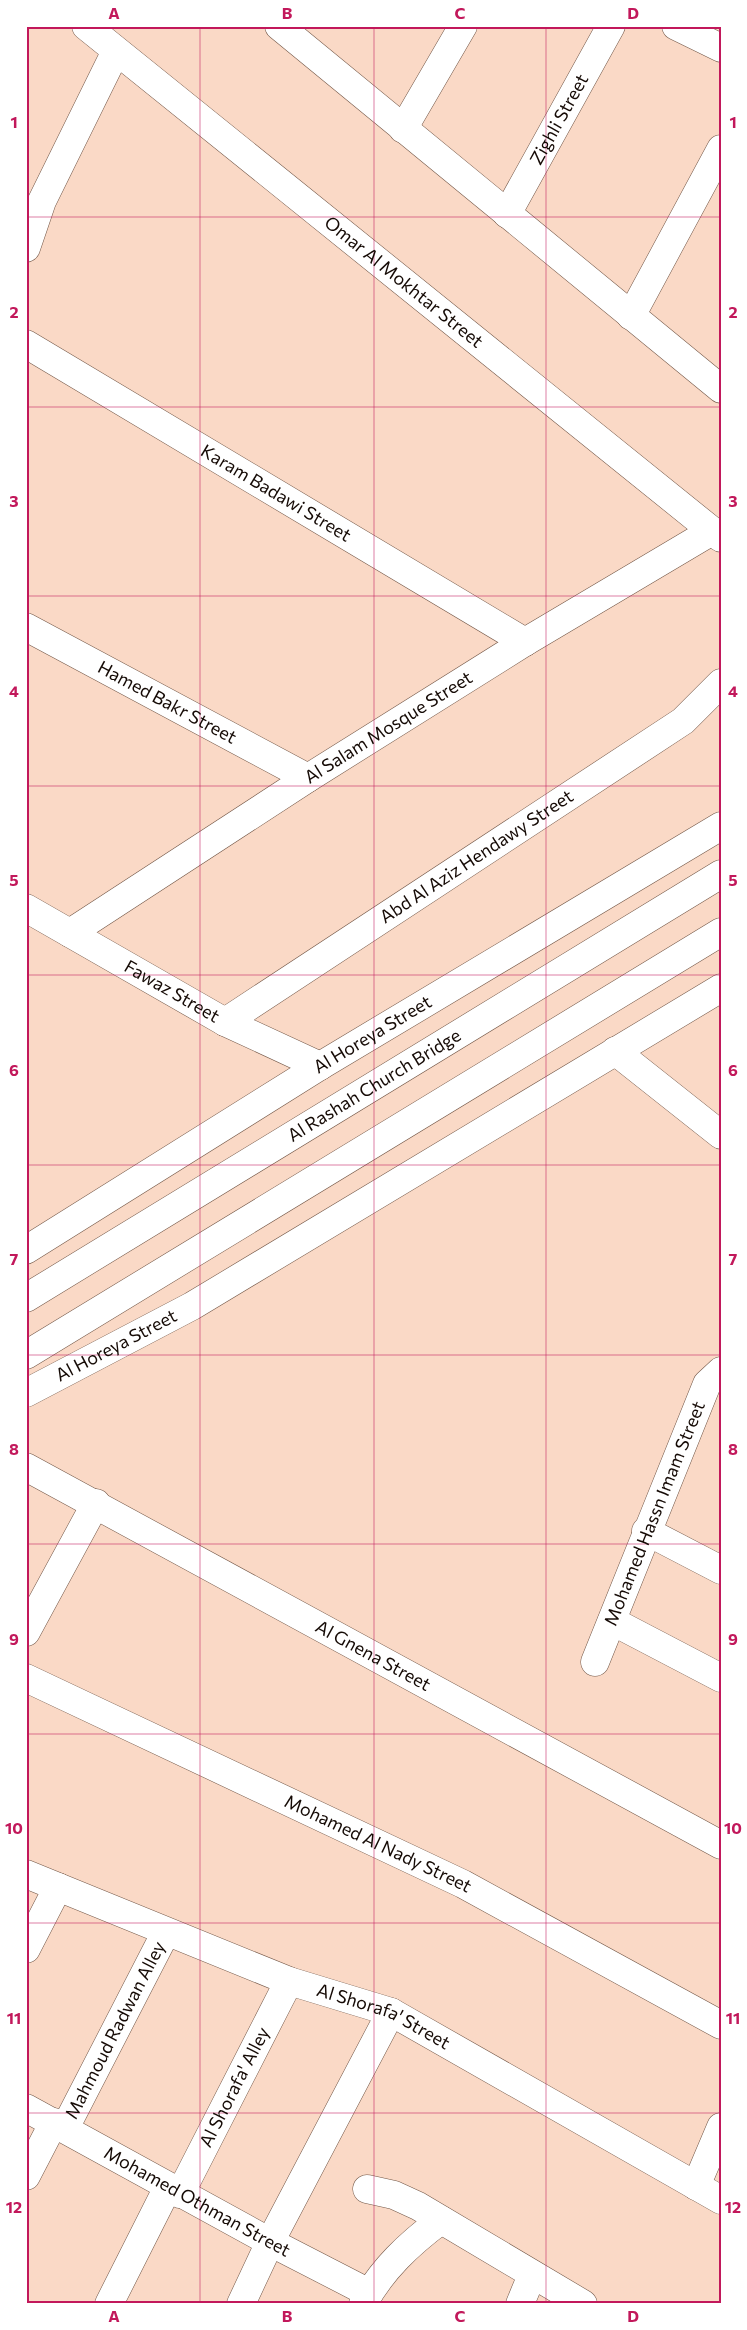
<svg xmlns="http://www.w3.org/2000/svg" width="747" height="2330" viewBox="0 0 747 2330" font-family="Commissioner,sans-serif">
  <rect width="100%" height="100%" fill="#fad9c6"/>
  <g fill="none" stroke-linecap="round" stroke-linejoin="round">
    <defs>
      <g id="minor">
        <path d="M676,26L721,48"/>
        <path d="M403,129L463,26"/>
        <path id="s1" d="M507,214L611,26"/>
        <path d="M26,248L42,201L116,51"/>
        <path d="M631,316L721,149"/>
        <path id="s2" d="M26,344L525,642"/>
        <path id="s3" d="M26,627L308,778"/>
        <path id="s4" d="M26,908L225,1022L320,1066"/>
        <path id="s5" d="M70,933L308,778L525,642L712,531"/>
        <path id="s6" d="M225,1022L683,721L721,683"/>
        <path d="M615,1051L721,1135"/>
        <path id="s7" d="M26,1467L721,1845"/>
        <path d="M646,1531L721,1570"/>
        <path d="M612,1621L721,1678"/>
        <path d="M26,1632L96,1503"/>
        <path id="s8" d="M595,1662L707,1384L721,1371"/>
        <path id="s9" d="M26,1678L463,1884L721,2025"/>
        <path id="s10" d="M26,1874L289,1981L391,2012L721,2200"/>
        <path d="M26,1949L58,1887"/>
        <path id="s11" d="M26,2108L270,2242L369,2293"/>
        <path id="s12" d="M65,2128L166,1932"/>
        <path d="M26,2176L54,2122"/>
        <path d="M696,2186L721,2127"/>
        <path d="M367,2189L394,2195L418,2206L583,2304"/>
        <path id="s13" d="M180,2194L289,1981"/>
        <path d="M109,2304L168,2187"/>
        <path d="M241,2304L270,2242L391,2012"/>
        <path d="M363,2304C382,2269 409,2244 441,2220"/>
        <path d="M520,2304L532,2275"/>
      </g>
      <g id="major">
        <path id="s14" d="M86,26L721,538"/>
        <path d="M279,26L721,389"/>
        <path id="s15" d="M26,1250L320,1066L721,826"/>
        <path id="s16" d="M26,1298L721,874"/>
        <path d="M26,1355L721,932"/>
        <path id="s17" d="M26,1393L192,1306L721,988"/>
      </g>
    </defs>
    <!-- minor casing -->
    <use href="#minor" stroke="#735747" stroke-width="29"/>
    <!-- major casing -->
    <use href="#major" stroke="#735747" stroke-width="29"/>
    <!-- minor -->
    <use href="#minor" stroke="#fff" stroke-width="28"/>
    <!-- major -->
    <use href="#major" stroke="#fff" stroke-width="28"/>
  </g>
  <!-- grid -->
  <path fill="none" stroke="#c2185b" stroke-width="1" stroke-opacity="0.55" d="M200,26V2304M374,26V2304M546,26V2304M26,217H721M26,407H721M26,596H721M26,786H721M26,975H721M26,1165H721M26,1355H721M26,1544H721M26,1734H721M26,1923H721M26,2113H721"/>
  <g text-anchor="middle" stroke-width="4" stroke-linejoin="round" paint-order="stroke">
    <!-- street labels -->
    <g font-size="18" fill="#150a05" stroke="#fff">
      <text dy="6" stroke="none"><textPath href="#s1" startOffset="108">Zighli Street</textPath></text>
      <text dy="6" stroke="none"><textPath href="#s14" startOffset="408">Omar Al Mokhtar Street</textPath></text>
      <text dy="6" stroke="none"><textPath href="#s2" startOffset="291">Karam Badawi Street</textPath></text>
      <text dy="6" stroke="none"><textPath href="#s3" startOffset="160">Hamed Bakr Street</textPath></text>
      <text dy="6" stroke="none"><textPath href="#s5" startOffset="379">Al Salam Mosque Street</textPath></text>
      <text dy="6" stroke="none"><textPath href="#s6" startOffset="301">Abd Al Aziz Hendawy Street</textPath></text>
      <text dy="6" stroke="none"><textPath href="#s4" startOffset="168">Fawaz Street</textPath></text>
      <text dy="6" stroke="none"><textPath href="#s15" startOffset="408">Al Horeya Street</textPath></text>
      <text dy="6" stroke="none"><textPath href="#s16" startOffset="408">Al Rashah Church Bridge</textPath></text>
      <text dy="6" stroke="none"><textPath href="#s17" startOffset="102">Al Horeya Street</textPath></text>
      <text dy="6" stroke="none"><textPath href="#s8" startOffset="160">Mohamed Hassn Imam Street</textPath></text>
      <text dy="6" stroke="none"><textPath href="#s7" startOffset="395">Al Gnena Street</textPath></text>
      <text dy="6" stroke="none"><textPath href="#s9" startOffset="389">Mohamed Al Nady Street</textPath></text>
      <text dy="6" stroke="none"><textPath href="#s10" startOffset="385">Al Shorafa' Street</textPath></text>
      <text dy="6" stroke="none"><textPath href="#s12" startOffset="110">Mahmoud Radwan Alley</textPath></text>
      <text dy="6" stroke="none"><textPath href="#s13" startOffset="120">Al Shorafa' Alley</textPath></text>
      <text dy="6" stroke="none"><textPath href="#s11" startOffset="195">Mohamed Othman Street</textPath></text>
    </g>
  </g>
  <!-- border -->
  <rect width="747" height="2330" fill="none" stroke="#ffffff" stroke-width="55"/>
  <rect x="28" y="28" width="692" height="2274" fill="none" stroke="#c2185b" stroke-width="2"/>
  <g font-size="16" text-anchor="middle" font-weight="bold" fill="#c2185b">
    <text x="114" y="19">A</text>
    <text x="287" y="19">B</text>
    <text x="460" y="19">C</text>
    <text x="633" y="19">D</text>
    <text x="14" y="128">1</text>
    <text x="733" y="128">1</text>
    <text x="14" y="318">2</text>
    <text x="733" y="318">2</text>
    <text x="14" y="507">3</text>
    <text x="733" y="507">3</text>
    <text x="14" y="697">4</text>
    <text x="733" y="697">4</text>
    <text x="14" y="886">5</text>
    <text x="733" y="886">5</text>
    <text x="14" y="1076">6</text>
    <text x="733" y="1076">6</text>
    <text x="14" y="1265">7</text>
    <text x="733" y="1265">7</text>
    <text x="14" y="1455">8</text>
    <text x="733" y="1455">8</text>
    <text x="14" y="1645">9</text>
    <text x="733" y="1645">9</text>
    <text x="14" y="1834">10</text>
    <text x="733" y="1834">10</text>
    <text x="14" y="2024">11</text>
    <text x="733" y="2024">11</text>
    <text x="14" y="2213">12</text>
    <text x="733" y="2213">12</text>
    <text x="114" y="2322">A</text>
    <text x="287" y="2322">B</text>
    <text x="460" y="2322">C</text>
    <text x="633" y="2322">D</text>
  </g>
</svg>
